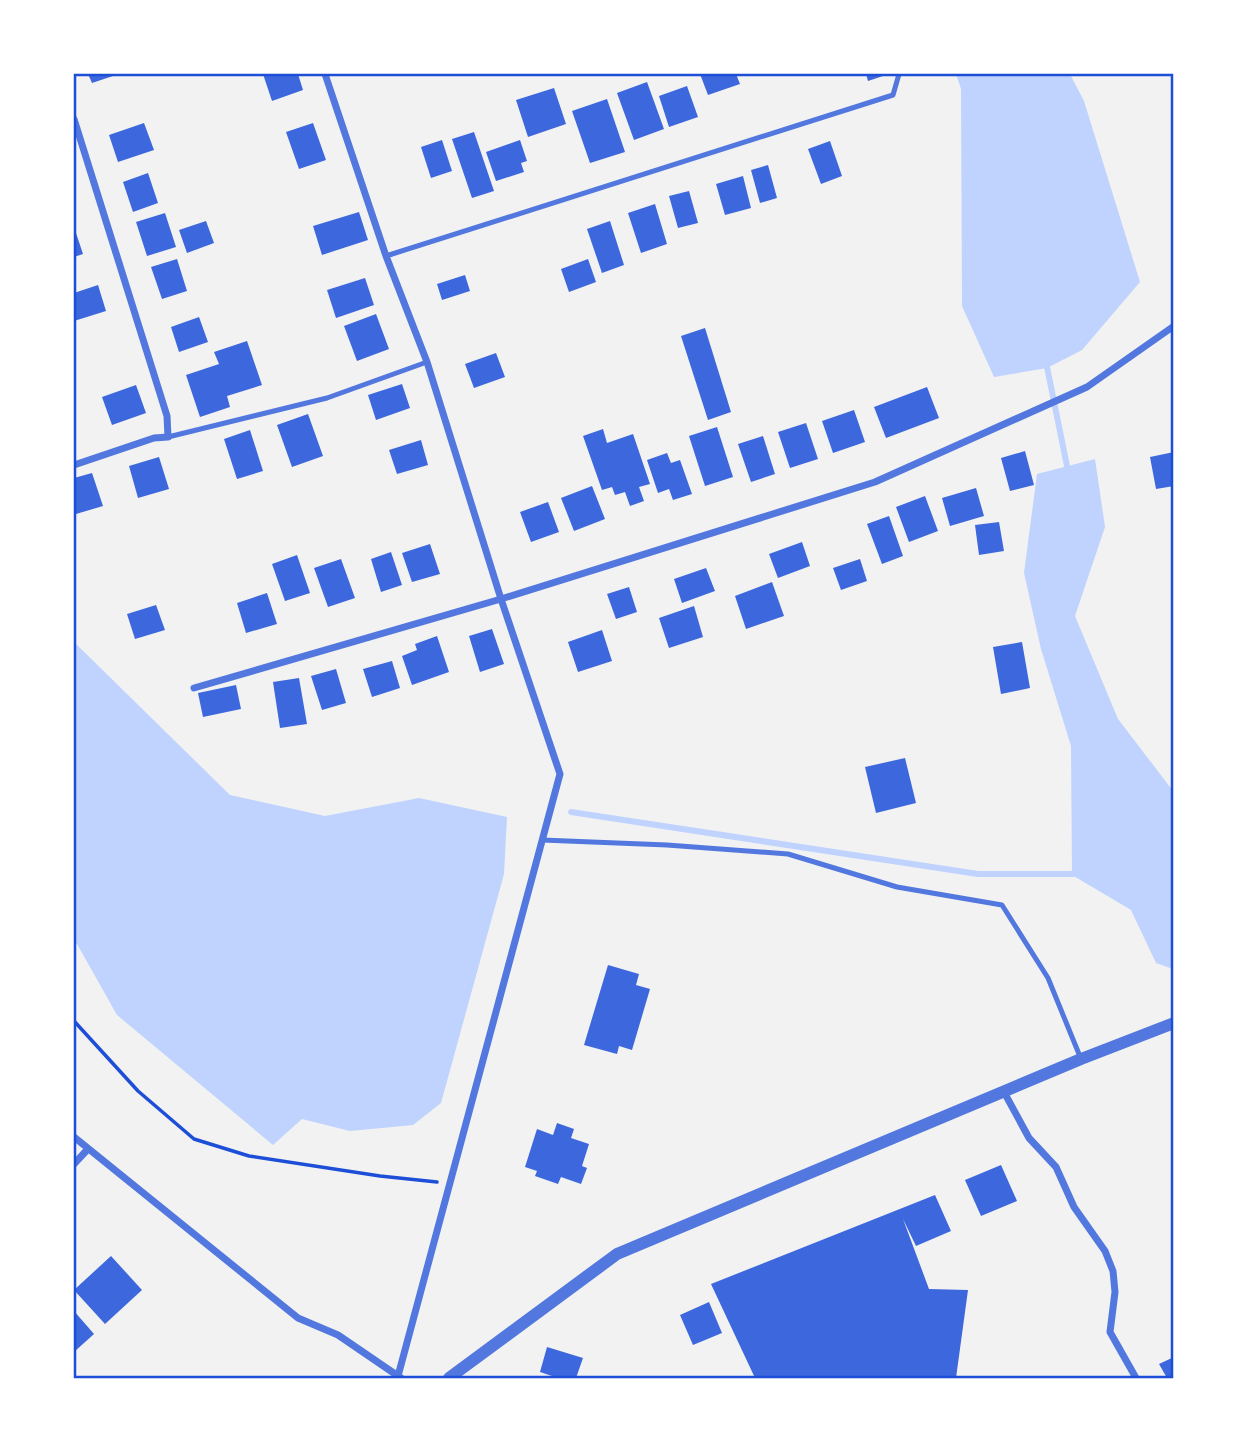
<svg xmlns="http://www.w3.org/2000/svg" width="1247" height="1452" viewBox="0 0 1247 1452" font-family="Lato,sans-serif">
  <rect width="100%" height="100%" fill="#f2f2f2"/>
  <!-- water -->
  <g fill="#bfd3fe">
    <path d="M956,74H1070L1084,101L1140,282L1082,350L1047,368L994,377L962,306L961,89Z"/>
    <path d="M1095,459L1105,527L1075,616L1118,719L1173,791V969L1156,963L1131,910L1072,875L1071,746L1041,649L1024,573L1037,474Z"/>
    <path d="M74,642L230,795L325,816L419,798L507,817L504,874L441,1103L413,1125L350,1131L302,1119L273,1145L117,1015L77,944L74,942Z"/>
  </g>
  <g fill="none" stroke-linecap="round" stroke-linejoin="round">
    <!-- stream -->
    <g stroke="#bfd3fe" stroke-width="6">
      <path d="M1046,362L1068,471"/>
      <path d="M571,812L978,874H1079"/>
    </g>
  </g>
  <!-- building -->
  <g fill="#3d67dc">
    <path d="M88,74H119L92,83Z"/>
    <path d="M263,74H298L303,90L272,101Z"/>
    <path d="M700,74H736L740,84L708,95Z"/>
    <path d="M866,74H889L868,81Z"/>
    <path d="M647,82L664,129L634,140L617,93Z"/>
    <path d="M687,86L698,117L669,127L659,96Z"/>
    <path d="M554,88L566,124L528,137L516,100Z"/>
    <path d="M607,99L625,152L590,163L572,111Z"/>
    <path d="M144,123L154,150L118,162L109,135Z"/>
    <path d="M313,123L326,160L299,169L286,132Z"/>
    <path d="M474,132L494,191L472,198L452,139Z"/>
    <path d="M442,140L452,171L431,178L421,147Z"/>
    <path d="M520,140L527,161L521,163L524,172L496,181L486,152Z"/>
    <path d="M830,141L842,176L821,184L808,149Z"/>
    <path d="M768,165L777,198L760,203L751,170Z"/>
    <path d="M148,173L158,203L133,212L123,182Z"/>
    <path d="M743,176L751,208L725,215L716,184Z"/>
    <path d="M689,191L698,223L678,228L669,196Z"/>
    <path d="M655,204L667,244L641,253L628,213Z"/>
    <path d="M359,212L368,240L322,255L313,226Z"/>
    <path d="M165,213L176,247L147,256L136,222Z"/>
    <path d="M206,221L214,243L187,253L179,230Z"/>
    <path d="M610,221L624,265L602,273L587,229Z"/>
    <path d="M74,227L83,254L74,257Z"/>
    <path d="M177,259L187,291L162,299L151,267Z"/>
    <path d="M588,259L596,282L569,292L561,269Z"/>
    <path d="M465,275L470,291L442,300L437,284Z"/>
    <path d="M365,278L374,305L336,318L327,290Z"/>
    <path d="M98,285L106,311L74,321V293Z"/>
    <path d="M376,314L389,349L357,361L344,326Z"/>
    <path d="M199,317L208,342L179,352L171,327Z"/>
    <path d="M705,328L731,412L708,420L681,336Z"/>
    <path d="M247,341L262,385L227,396L230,407L200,417L186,375L219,364L214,352Z"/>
    <path d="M496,353L505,377L474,388L465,364Z"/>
    <path d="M402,384L410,408L376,420L368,395Z"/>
    <path d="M136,385L146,413L112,425L102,397Z"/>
    <path d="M927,387L939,418L886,438L874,407Z"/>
    <path d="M854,410L865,442L833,453L822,421Z"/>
    <path d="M308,414L323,456L292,467L277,425Z"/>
    <path d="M806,423L818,459L790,468L778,432Z"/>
    <path d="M717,427L733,477L705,486L689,436Z"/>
    <path d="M603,429L607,443L633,434L650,484L639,487L644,501L630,506L625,492L615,495L612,487L602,490L583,436Z"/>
    <path d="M250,430L263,471L237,479L224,439Z"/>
    <path d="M763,436L775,474L751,482L738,444Z"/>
    <path d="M421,440L428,465L397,474L389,450Z"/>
    <path d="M1025,451L1034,485L1010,491L1001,458Z"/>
    <path d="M1174,452V486L1156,489L1150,457Z"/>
    <path d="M667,453L671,463L680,460L692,494L673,500L669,489L658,493L647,460Z"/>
    <path d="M159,457L169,489L138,498L129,466Z"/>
    <path d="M92,473L103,506L76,514L74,504V478Z"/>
    <path d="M592,486L605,519L574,531L561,498Z"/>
    <path d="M976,488L984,516L950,526L942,498Z"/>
    <path d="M925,496L938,531L909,542L896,507Z"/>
    <path d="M548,502L559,532L531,542L520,512Z"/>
    <path d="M889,516L903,556L882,564L867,524Z"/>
    <path d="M999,522L1004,551L979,555L975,525Z"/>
    <path d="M802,542L810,566L778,578L769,554Z"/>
    <path d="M430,544L440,574L412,582L402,553Z"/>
    <path d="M391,552L402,585L381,592L371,559Z"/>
    <path d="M297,555L310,593L285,601L272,564Z"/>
    <path d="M341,559L355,598L328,607L314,568Z"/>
    <path d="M860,559L867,581L841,590L833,568Z"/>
    <path d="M706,568L715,591L682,603L674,579Z"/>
    <path d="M772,582L784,616L746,629L735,596Z"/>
    <path d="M629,587L637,612L616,619L607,594Z"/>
    <path d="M267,593L277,624L246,633L237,603Z"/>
    <path d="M156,605L165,630L135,639L127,614Z"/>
    <path d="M694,606L703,637L669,648L659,618Z"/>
    <path d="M492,629L504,664L480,672L469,636Z"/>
    <path d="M602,630L612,661L578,672L568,642Z"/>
    <path d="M437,636L449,672L412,685L402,656L417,650L415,644Z"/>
    <path d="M1022,642L1030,688L1001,694L993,647Z"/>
    <path d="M392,661L400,688L372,697L363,669Z"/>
    <path d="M336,669L346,703L322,710L311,676Z"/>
    <path d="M299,678L307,724L280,728L273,682Z"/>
    <path d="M236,685L241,709L203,717L198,693Z"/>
    <path d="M905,758L916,803L876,813L865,767Z"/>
    <path d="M608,965L639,974L636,985L650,989L632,1050L619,1046L617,1054L584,1045Z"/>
    <path d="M557,1123L574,1129L571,1138L589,1144L582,1166L587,1168L581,1184L561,1177L558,1184L535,1176L537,1171L525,1167L537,1129L553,1135Z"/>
    <path d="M1001,1165L1017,1201L981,1216L965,1180Z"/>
    <path d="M935,1195L951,1231L916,1246L903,1219L929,1289L968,1290L956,1378H755L711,1284Z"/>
    <path d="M111,1256L142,1290L105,1324L74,1290Z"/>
    <path d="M709,1302L722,1333L693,1345L680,1315Z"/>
    <path d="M74,1311L94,1334L74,1352Z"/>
    <path d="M547,1347L583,1358L576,1378H558L540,1372Z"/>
    <path d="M1174,1357V1375L1167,1378L1159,1364Z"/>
  </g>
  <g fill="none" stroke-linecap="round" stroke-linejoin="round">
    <!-- path -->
    <path stroke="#1d4ed8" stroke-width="3.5" d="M74,1021L138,1091L194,1139L249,1156L380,1176L437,1182"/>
    <!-- service -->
    <g stroke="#5277de" stroke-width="5">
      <path d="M386,256L893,95L899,74"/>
      <path d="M168,437L327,398L427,362"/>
      <path d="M542,840L667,845L788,854L897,887L1002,905L1048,978L1081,1059"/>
    </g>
    <!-- minor -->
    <g stroke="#5277de" stroke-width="7">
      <path d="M325,74L386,256L427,362L501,599L560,774L398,1376"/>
      <path d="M74,119L167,416L168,437L154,438L74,465"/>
      <path d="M194,688L501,599L875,482L1087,387L1174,326"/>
      <path d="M1004,1092L1029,1138L1056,1167L1074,1207L1105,1251L1113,1271L1115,1292L1110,1332L1136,1378"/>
      <path d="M74,1137L298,1318L338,1335L401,1378"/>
      <path d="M74,1164L87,1150"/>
    </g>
    <!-- tertiary -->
    <path stroke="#5277de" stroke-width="12" d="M449,1378L617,1254L1081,1059L1174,1023"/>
  </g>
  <!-- border -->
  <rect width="1247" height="1452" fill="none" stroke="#ffffff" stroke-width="150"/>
  <rect x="75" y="75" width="1097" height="1302" fill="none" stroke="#1d4ed8" stroke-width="2.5"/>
</svg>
